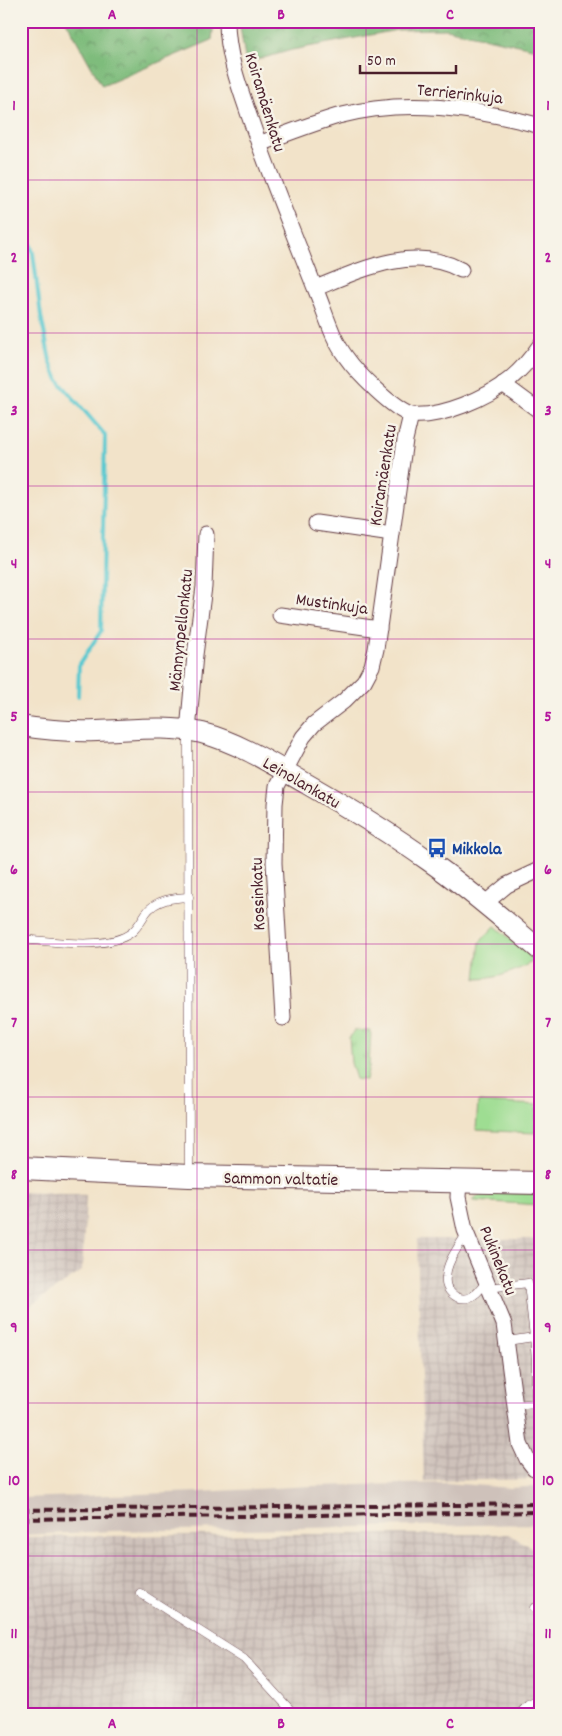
<svg xmlns="http://www.w3.org/2000/svg" width="562" height="1736" viewBox="0 0 562 1736" font-family="Dekko,sans-serif">
  <defs>
    <pattern id="industrial-grid" width="8" height="8" patternUnits="userSpaceOnUse" patternTransform="scale(1.25)"><rect width="8" height="8" fill="#cec1ba"/><path d="M0 4h8M4 0v8" fill="none" stroke="#b2a5a0"/></pattern>
    <pattern id="forest-crowns" width="20" height="18" patternUnits="userSpaceOnUse" patternTransform="scale(1.25)"><rect width="20" height="18" fill="#7ebc7c"/><path d="M2 6a3 3 0 1 1 6 0M12 15a3 3 0 1 1 6 0" fill="none" stroke="#699866"/></pattern>
    <pattern id="park-tufts" width="24" height="20" patternUnits="userSpaceOnUse" patternTransform="scale(1.25)"><rect width="24" height="20" fill="#9edd92"/><path d="M3 7l-1-3M5 7V3M7 7l1-3M15 17l-1-3M17 17v-4M19 17l1-3" fill="none" stroke="#8abd7e"/></pattern>
  </defs>
  <rect width="100%" height="100%" fill="#f7f3e8"/>
  <filter id="ink" filterUnits="userSpaceOnUse"><feTurbulence type="fractalNoise" baseFrequency=".02" numOctaves="2"/><feDisplacementMap in="SourceGraphic" scale="10" xChannelSelector="R" yChannelSelector="G"/><feConvolveMatrix kernelMatrix="1 2 1 2 8 2 1 2 1" color-interpolation-filters="sRGB"/></filter>
  <filter id="wash" filterUnits="userSpaceOnUse"><feTurbulence type="fractalNoise" baseFrequency=".0096" numOctaves="4" result="noise"/><feDisplacementMap in="SourceGraphic" scale="20" xChannelSelector="R" yChannelSelector="G"/><feGaussianBlur stdDeviation="1.12" result="paint"/><feColorMatrix in="noise" values="0 0 0 0 0 0 0 0 0 0 0 0 0 0 0 0 0 1.4 0 .05"/><feComposite in="paint" operator="in"/></filter>
  <g filter="url(#wash)">
    <rect width="100%" height="100%" fill="#f2e3c9"/>
    <!-- industrial -->
    <g fill="url(#industrial-grid)">
      <path d="M21,1192L86,1195L82,1271L21,1312Z"/>
      <path d="M417,1239H541V1479L424,1481Z"/>
      <path d="M281,1534H508L541,1553V1715H21V1537Z"/>
    </g>
    <!-- railway -->
    <path fill="#cec1ba" d="M447,1483L511,1488L541,1486V1524L112,1531L21,1535V1498L200,1492L312,1486Z"/>
    <!-- grass -->
    <g fill="#9edd92" stroke="#747e5e">
      <path d="M495,926L535,960C518,971 497,979 476,979L480,942Z"/>
      <path d="M478,1102L537,1105L535,1133L476,1130Z"/>
      <path d="M489,1192L541,1194V1205L473,1201V1199L481,1194Z"/>
    </g>
    <!-- forest -->
    <g fill="url(#forest-crowns)" stroke="#646e54">
      <path d="M66,21H214L212,40L102,86Z"/>
      <path d="M239,21H541V50L446,29L397,30L292,50L246,63Z"/>
    </g>
    <!-- park -->
    <path fill="url(#park-tufts)" stroke="#747e5e" d="M355,1030L371,1031L369,1067L366,1080L356,1079L351,1063L349,1037Z"/>
    <g fill="none" stroke-linecap="round" stroke-linejoin="round">
      <!-- stream -->
      <path stroke="#5cc9d0" stroke-width="4" d="M21,210L33,253L41,316L50,361L58,380L105,435L101,631L79,665L78,696"/>
    </g>
  </g>
  <g filter="url(#ink)">
    <g fill="none" stroke-linecap="round" stroke-linejoin="round">
      <defs>
        <g id="lane">
          <path d="M188,731L189,1174"/>
          <path d="M21,939C50,941 109,951 132,932C138,927 142,919 146,913C156,899 173,898 189,897"/>
          <path d="M466,1234C458,1248 447,1261 446,1277C444,1290 456,1301 468,1298C476,1296 481,1288 486,1282"/>
          <path d="M489,1288L528,1283L534,1337L507,1341"/>
          <path d="M515,1405L536,1403V1361L534,1337"/>
          <path d="M140,1593L244,1659L295,1715"/>
          <path d="M534,1608H541"/>
          <path d="M518,1715L528,1705L541,1699"/>
        </g>
        <g id="street">
          <path d="M227,21C227,55 240,89 251,121C270,177 293,232 315,288C325,311 331,337 346,357C357,373 393,409 411,415L405,440L376,649L372,666L364,681L344,701L314,724L303,737L277,786L275,804L274,863L283,1018"/>
          <path d="M259,144C285,134 311,124 338,116C406,98 474,108 541,126"/>
          <path d="M316,288C360,270 414,244 461,270"/>
          <path d="M503,384L541,412"/>
          <path d="M411,415C441,418 487,398 510,379C522,369 532,357 541,344"/>
          <path d="M316,523L392,534"/>
          <path d="M280,615L379,629"/>
          <path d="M188,731L195,655L204,587L206,534"/>
          <path d="M484,904L507,885L541,869"/>
          <path d="M459,1181L458,1197L465,1230L504,1324L520,1444L527,1459L534,1468"/>
        </g>
        <path id="secondary" d="M21,726C46,730 71,732 97,731C132,730 167,725 202,733C240,743 274,765 307,784C349,808 390,833 429,861C468,888 504,920 541,951"/>
        <path id="primary" d="M21,1168L189,1176L541,1183"/>
      </defs>
      <!-- lane casing -->
      <use href="#lane" stroke="#633c43" stroke-width="9"/>
      <!-- street casing -->
      <use href="#street" stroke="#633c43" stroke-width="17"/>
      <!-- secondary casing -->
      <use href="#secondary" stroke="#633c43" stroke-width="22"/>
      <!-- primary casing -->
      <use href="#primary" stroke="#633c43" stroke-width="24"/>
      <!-- lane -->
      <use href="#lane" stroke="#fff" stroke-width="8"/>
      <!-- street -->
      <use href="#street" stroke="#fff" stroke-width="15"/>
      <!-- secondary -->
      <use href="#secondary" stroke="#fff" stroke-width="20"/>
      <!-- primary -->
      <use href="#primary" stroke="#fff" stroke-width="22"/>
      <!-- rail -->
      <g stroke="#4a1f2b" stroke-width="4" stroke-dasharray="8 4" stroke-linecap="butt">
        <path d="M21,1510L541,1504"/>
        <path d="M21,1519L541,1512"/>
      </g>
    </g>
  </g>
  <!-- grid -->
  <path fill="none" stroke="#b5179e" stroke-width="1" stroke-opacity="0.55" d="M197,21V1715M366,21V1715M21,180H541M21,333H541M21,486H541M21,639H541M21,792H541M21,944H541M21,1097H541M21,1250H541M21,1403H541M21,1556H541"/>
  <!-- icons -->
  <defs>
    <symbol id="bus-bare" viewBox="-9 -9 18 18"><path d="M-5-6H5V4H4V6H2V4H-2V6H-4V4H-5ZM-3.5-4V0h7V-4ZM-3.5 1.2v1.5H-2V1.2ZM2 1.2v1.5H3.5V1.2Z" fill="#1a4fb4" stroke="#f7f3e8" stroke-width="2.5" paint-order="stroke"/></symbol>
  </defs>
  <g fill-rule="evenodd">
    <use href="#bus-bare" x="423" y="834" width="28" height="28"/>
  </g>
  <g text-anchor="middle" stroke-width="5" stroke-linejoin="round" paint-order="stroke">
    <!-- street labels -->
    <g font-size="18" fill="#4a1f2b" stroke="#f7f3e8">
      <text transform="translate(460 93) rotate(6)" y="6">Terrierinkuja</text>
      <text transform="translate(266 102) rotate(73)" y="6">Koiramäenkatu</text>
      <text transform="translate(382 475) rotate(-81)" y="6">Koiramäenkatu</text>
      <text transform="translate(332 603) rotate(8)" y="6">Mustinkuja</text>
      <text transform="translate(180 630) rotate(-84)" y="6">Männynpellonkatu</text>
      <text transform="translate(302 782) rotate(30)" y="6">Leinolankatu</text>
      <text transform="translate(257 894) rotate(-92)" y="6">Kossinkatu</text>
      <text transform="translate(281 1178) rotate(1)" y="6">Sammon valtatie</text>
      <text transform="translate(499 1260) rotate(68)" y="6">Pukinekatu</text>
    </g>
    <!-- transit labels -->
    <g font-size="18" font-weight="bold" fill="#164399" stroke="#f7f3e8" text-anchor="start">
      <text x="452" y="854">Mikkola</text>
    </g>
  </g>
  <!-- margin -->
  <rect width="562" height="1736" fill="none" stroke="#f7f3e8" stroke-width="55"/>
  <!-- scale -->
  <path d="M360 65v8h96v-8" fill="none" stroke="#4a1f2b" stroke-width="2.5"/>
  <text x="367" y="65" font-size="15" fill="#4a1f2b" stroke="#f7f3e8" stroke-width="4" paint-order="stroke">50 m</text>
  <rect x="28" y="28" width="506" height="1680" fill="none" stroke="#b5179e" stroke-width="2"/>
  <g font-size="16" text-anchor="middle" font-weight="bold" fill="#b5179e">
    <text x="112" y="19">A</text>
    <text x="281" y="19">B</text>
    <text x="450" y="19">C</text>
    <text x="14" y="110">1</text>
    <text x="548" y="110">1</text>
    <text x="14" y="262">2</text>
    <text x="548" y="262">2</text>
    <text x="14" y="415">3</text>
    <text x="548" y="415">3</text>
    <text x="14" y="568">4</text>
    <text x="548" y="568">4</text>
    <text x="14" y="721">5</text>
    <text x="548" y="721">5</text>
    <text x="14" y="874">6</text>
    <text x="548" y="874">6</text>
    <text x="14" y="1027">7</text>
    <text x="548" y="1027">7</text>
    <text x="14" y="1179">8</text>
    <text x="548" y="1179">8</text>
    <text x="14" y="1332">9</text>
    <text x="548" y="1332">9</text>
    <text x="14" y="1485">10</text>
    <text x="548" y="1485">10</text>
    <text x="14" y="1638">11</text>
    <text x="548" y="1638">11</text>
    <text x="112" y="1728">A</text>
    <text x="281" y="1728">B</text>
    <text x="450" y="1728">C</text>
  </g>
</svg>
